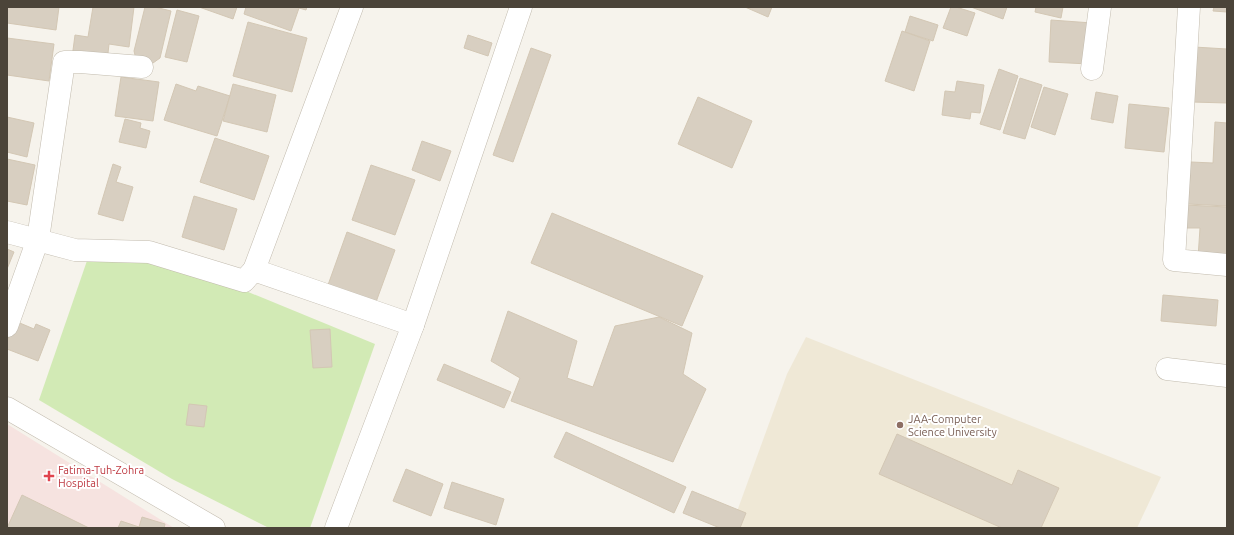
<svg xmlns="http://www.w3.org/2000/svg" width="1234" height="535" viewBox="0 0 1234 535" font-family="Ubuntu,sans-serif">
  <rect width="100%" height="100%" fill="#f6f3ec"/>
  <!-- education -->
  <path fill="#efe8d6" d="M806,337L1161,477L1137,528H731L787,374Z"/>
  <!-- medical -->
  <path fill="#f6e3e0" d="M7,424L174,528H7Z"/>
  <!-- green -->
  <path fill="#d2eab5" d="M90,252L185,266L375,344L310,528H269L172,479L39,400Z"/>
  <!-- building -->
  <g fill="#d8cfc1" stroke="#d3c7b4">
    <path d="M7,7H59L56,30L7,23Z"/>
    <path d="M93,7H134L129,47L109,44L107,62L72,58L75,35L88,37Z"/>
    <path d="M145,7H155L171,11L160,58L153,63L142,64L136,59L134,51Z"/>
    <path d="M199,7H237L233,19Z"/>
    <path d="M246,7H307L306,10L299,8L291,31L244,14Z"/>
    <path d="M745,7H772L768,17Z"/>
    <path d="M951,7H956L975,13L967,36L943,28Z"/>
    <path d="M971,7H1007L1003,19Z"/>
    <path d="M1036,7H1063L1061,18L1035,12Z"/>
    <path d="M1214,7H1227V12L1213,11Z"/>
    <path d="M177,10L199,16L187,62L165,57Z"/>
    <path d="M910,16L938,25L933,41L905,32Z"/>
    <path d="M1051,20L1092,23L1089,64L1049,62Z"/>
    <path d="M248,22L307,38L292,92L233,76Z"/>
    <path d="M902,31L930,41L914,91L885,81Z"/>
    <path d="M468,35L492,43L488,56L464,48Z"/>
    <path d="M7,38L54,44L49,81L7,75Z"/>
    <path d="M1194,47L1227,49V103L1192,102Z"/>
    <path d="M531,48L551,55L513,162L493,155Z"/>
    <path d="M999,69L1018,76L1000,130L980,124Z"/>
    <path d="M121,77L159,82L153,121L115,116Z"/>
    <path d="M1020,78L1042,85L1025,139L1003,133Z"/>
    <path d="M957,81L984,85L980,113L971,112L970,119L942,115L945,91L955,92Z"/>
    <path d="M176,84L196,91L198,86L230,96L217,136L164,120Z"/>
    <path d="M233,84L276,95L267,132L223,121Z"/>
    <path d="M1044,87L1068,94L1055,135L1031,127Z"/>
    <path d="M1096,92L1118,96L1113,123L1091,119Z"/>
    <path d="M698,97L752,121L732,168L678,144Z"/>
    <path d="M1129,104L1169,108L1164,152L1125,148Z"/>
    <path d="M7,117L34,123L27,157L7,152Z"/>
    <path d="M125,119L141,123L140,128L150,131L146,148L119,142Z"/>
    <path d="M1215,122L1227,123V206L1188,204L1191,162L1213,163Z"/>
    <path d="M215,138L269,156L254,200L200,182Z"/>
    <path d="M422,141L451,151L440,181L412,170Z"/>
    <path d="M7,159L35,165L27,205L7,201Z"/>
    <path d="M113,164L121,167L116,182L133,187L123,221L98,214Z"/>
    <path d="M371,165L415,180L395,235L352,220Z"/>
    <path d="M194,196L237,209L224,250L182,237Z"/>
    <path d="M1185,205L1227,207V259L1198,258L1200,228H1184Z"/>
    <path d="M552,213L703,276L682,326L531,263Z"/>
    <path d="M347,232L395,250L376,302L328,285Z"/>
    <path d="M7,249L14,252L7,269Z"/>
    <path d="M1163,295L1218,300L1216,326L1161,321Z"/>
    <path d="M508,311L577,341L567,378L593,387L615,326L659,317L692,333L683,374L706,389L673,462L511,401L520,378L491,361Z"/>
    <path d="M15,321L34,329L36,324L50,330L38,361L7,349V341Z"/>
    <path d="M330,329L332,367L313,368L310,330Z"/>
    <path d="M444,364L511,392L504,408L437,380Z"/>
    <path d="M189,404L207,406L204,427L186,425Z"/>
    <path d="M566,432L686,487L674,513L554,457Z"/>
    <path d="M897,434L1012,485L1018,470L1059,488L1041,528H1002L879,474Z"/>
    <path d="M406,469L443,484L431,516L393,501Z"/>
    <path d="M452,482L504,499L496,525L444,508Z"/>
    <path d="M692,491L746,513L740,528H720L683,513Z"/>
    <path d="M22,495L89,528H7Z"/>
    <path d="M142,517L165,524L164,528H118L121,521L139,527Z"/>
  </g>
  <g fill="none" stroke-linecap="round" stroke-linejoin="round">
    <defs>
      <g id="minor">
        <path d="M1189,7L1174,260L1227,265"/>
        <path d="M1092,69L1100,7"/>
        <path d="M7,232L75,250L149,252L244,281L254,270L413,325"/>
        <path d="M254,270L352,7"/>
        <path d="M7,326L38,239L64,62H80L142,67"/>
        <path d="M1167,369L1227,376"/>
        <path d="M7,408L214,528"/>
        <path d="M336,528L413,325L521,7"/>
      </g>
    </defs>
    <!-- minor casing -->
    <use href="#minor" stroke="#c2bbae" stroke-width="23"/>
    <!-- minor -->
    <use href="#minor" stroke="#fff" stroke-width="22"/>
  </g>
  <!-- markers -->
  <circle fill="#8d6e63" stroke="#fff" stroke-width="1.5" cx="900" cy="425" r="4"/>
  <path fill="#e0444e" stroke="#fff" stroke-width="1.5" d="M47 470h4v4h4v4h-4v4h-4v-4h-4v-4h4z"/>
  <g text-anchor="middle" stroke-width="4" stroke-linejoin="round" paint-order="stroke">
    <!-- education labels -->
    <g font-size="11" fill="#785e54" stroke="#fff" text-anchor="start">
      <text x="908" y="423">JAA-Computer<tspan x="908" dy="13">Science University</tspan></text>
    </g>
    <!-- health labels -->
    <g font-size="11" fill="#be3a42" stroke="#fff" text-anchor="start">
      <text x="58" y="474">Fatima-Tuh-Zohra<tspan x="58" dy="13">Hospital</tspan></text>
    </g>
  </g>
  <!-- border -->
  <rect width="1234" height="535" fill="none" stroke="#4b4439" stroke-width="16"/>
</svg>
